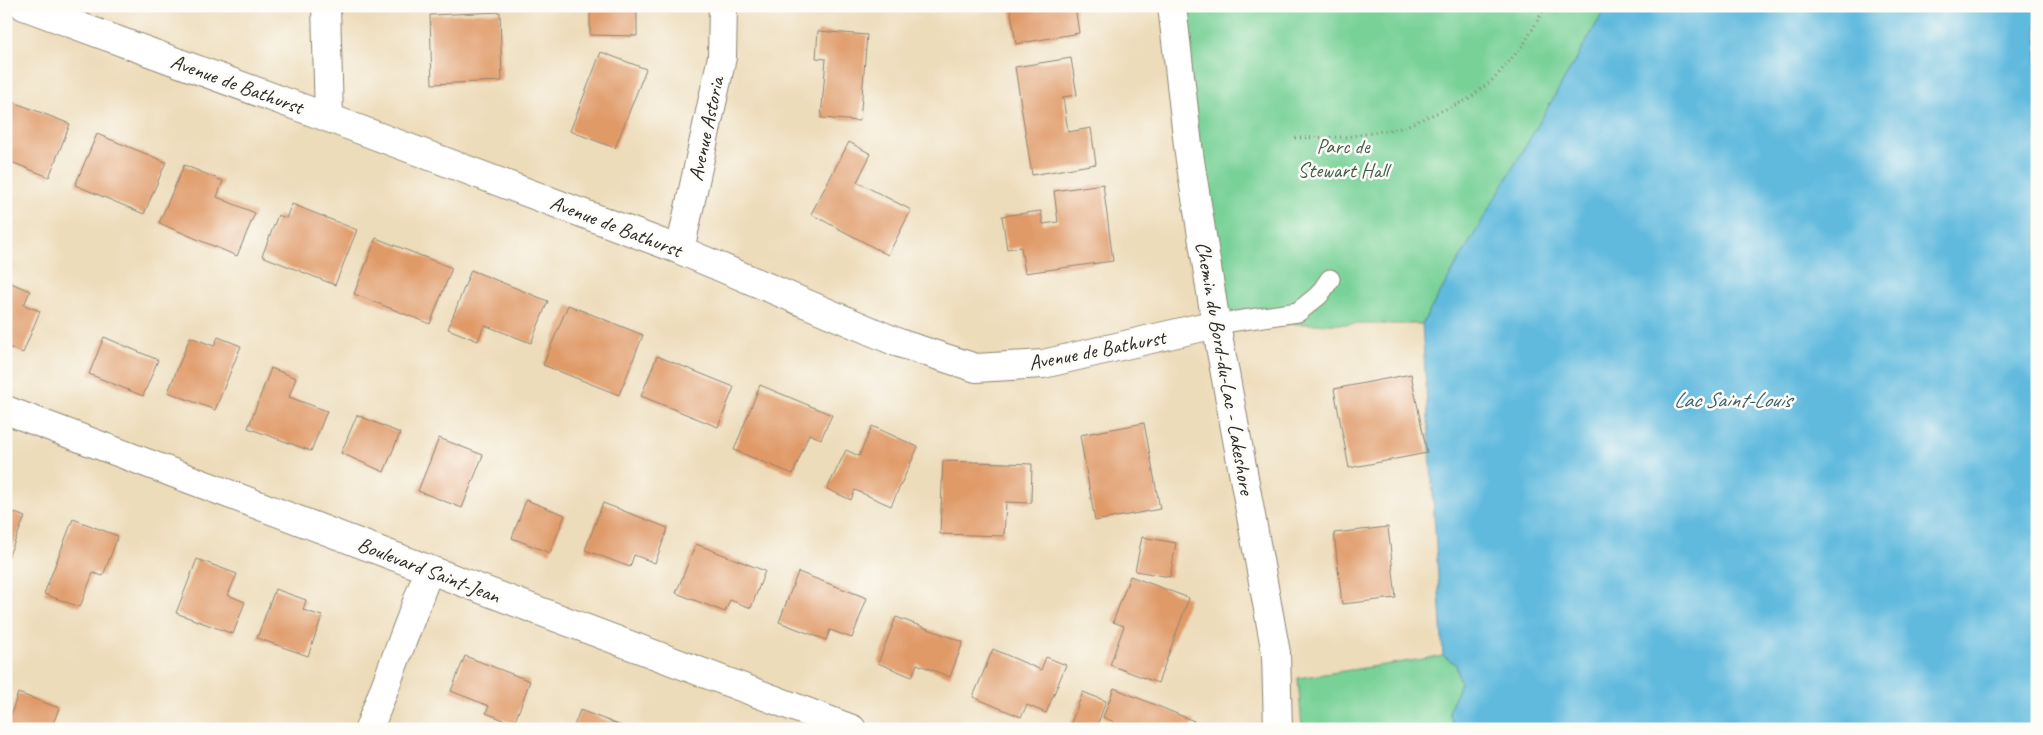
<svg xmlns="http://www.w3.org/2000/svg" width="2043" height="735" viewBox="0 0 2043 735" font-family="Caveat,sans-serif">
  <rect width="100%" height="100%" fill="#fdfcf7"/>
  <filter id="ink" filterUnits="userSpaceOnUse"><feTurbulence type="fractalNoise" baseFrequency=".02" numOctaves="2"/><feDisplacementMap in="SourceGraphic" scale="10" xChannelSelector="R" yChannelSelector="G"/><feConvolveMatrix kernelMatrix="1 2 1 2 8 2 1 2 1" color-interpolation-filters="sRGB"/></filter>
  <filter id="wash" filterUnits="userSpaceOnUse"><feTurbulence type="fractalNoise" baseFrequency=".0096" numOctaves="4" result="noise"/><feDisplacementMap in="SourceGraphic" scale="20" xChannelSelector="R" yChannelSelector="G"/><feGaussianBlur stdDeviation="1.12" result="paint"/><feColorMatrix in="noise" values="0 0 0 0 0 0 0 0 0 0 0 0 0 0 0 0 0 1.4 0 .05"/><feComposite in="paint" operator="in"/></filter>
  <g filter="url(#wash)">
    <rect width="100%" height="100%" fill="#eddcba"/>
    <!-- green -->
    <g fill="#78d197" stroke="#527e61">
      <path d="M1172,6H1607L1422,324H1216Z"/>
      <path d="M1443,656L1456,664L1460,683L1449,712L1455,729H1302L1298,678Z"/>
    </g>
    <!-- water -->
    <path fill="#60bade" stroke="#467284" d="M1607,6H2037V729H1455L1449,712L1460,683L1456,664L1443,656L1422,324Z"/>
    <g id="blocks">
      <!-- building -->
      <g fill="#e09a67">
        <path d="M590,6H637V36L590,35Z"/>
        <path d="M1010,6H1075L1079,33L1016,44Z"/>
        <path d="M500,12L502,81L432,84L430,15Z"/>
        <path d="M818,31L867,35L860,121L821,118L826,59L816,58Z"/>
        <path d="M601,52L646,69L615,148L570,131Z"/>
        <path d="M1071,58L1077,95L1063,97L1068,132L1091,128L1096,164L1032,175L1015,67Z"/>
        <path d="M6,99L70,124L49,177L6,160Z"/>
        <path d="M97,134L166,162L144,214L75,185Z"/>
        <path d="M849,142L871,154L857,182L911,210L888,255L811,214Z"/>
        <path d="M184,165L223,181L217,197L255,213L237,256L159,223Z"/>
        <path d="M1103,184L1113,261L1025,273L1021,247L1007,249L1002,216L1041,211L1043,224L1058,222L1054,191Z"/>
        <path d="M292,204L357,230L335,285L262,256L278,215L286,218Z"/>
        <path d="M376,238L452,268L430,324L354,294Z"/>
        <path d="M471,270L548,301L531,343L484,325L478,341L448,329Z"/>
        <path d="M6,281L30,291L24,305L40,311L23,353L6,346Z"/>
        <path d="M568,305L643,335L619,395L543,365Z"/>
        <path d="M104,337L158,360L143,396L89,374Z"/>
        <path d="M190,337L214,346L218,337L241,346L215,410L168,392Z"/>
        <path d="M657,356L734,387L718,427L641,396Z"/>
        <path d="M271,368L296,378L289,397L327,411L311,451L248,428Z"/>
        <path d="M1411,374L1427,453L1349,468L1334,389Z"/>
        <path d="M760,385L832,415L821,439L809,434L793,474L734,450Z"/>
        <path d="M357,415L400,433L384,472L341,453Z"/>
        <path d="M1144,423L1160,509L1095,521L1080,435Z"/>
        <path d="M872,426L918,447L891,506L855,490L851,500L827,489L846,450L859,456Z"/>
        <path d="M439,438L483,455L462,508L418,491Z"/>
        <path d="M943,461L1032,464L1031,503L1006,502L1004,536L940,534Z"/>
        <path d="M526,500L565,515L550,553L512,538Z"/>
        <path d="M603,503L668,528L655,563L634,555L630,567L585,550Z"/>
        <path d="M6,509L25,517L6,562Z"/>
        <path d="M73,519L118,536L103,576L93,573L80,607L44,594Z"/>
        <path d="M1388,527L1396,598L1342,604L1334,533Z"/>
        <path d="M1142,537L1176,543L1170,577L1135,571Z"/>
        <path d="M696,544L765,571L751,608L730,600L725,612L676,593Z"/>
        <path d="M197,559L237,574L228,595L245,602L233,634L176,613Z"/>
        <path d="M798,572L867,598L852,638L830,630L826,640L779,622Z"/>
        <path d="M1130,576L1189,598L1158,683L1110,665L1124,626L1113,622Z"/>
        <path d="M275,589L306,600L303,610L322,616L308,656L257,638Z"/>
        <path d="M896,617L963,642L950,677L917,664L912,677L878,663Z"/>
        <path d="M993,649L1041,670L1046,657L1066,665L1046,713L1027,705L1021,717L973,697Z"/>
        <path d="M465,656L530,681L514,724L486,713L489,706L451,691Z"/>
        <path d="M1114,688L1194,721L1191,729H1111L1114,722L1103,717Z"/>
        <path d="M1083,692L1106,701L1096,729H1085L1071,723Z"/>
        <path d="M18,693L59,708L51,729H6Z"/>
        <path d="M580,710L630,729H573Z"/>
      </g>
    </g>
  </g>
  <g filter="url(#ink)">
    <use href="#blocks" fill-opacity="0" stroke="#8c8472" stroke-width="1"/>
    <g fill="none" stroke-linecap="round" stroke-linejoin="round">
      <defs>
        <path id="service" d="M1216,324L1298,312L1319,295L1330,279"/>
        <g id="minor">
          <path d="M24,6L329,118L680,250L899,343L976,368L1043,364L1216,324"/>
          <path d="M326,6L329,118"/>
          <path d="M680,250L722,57L723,6"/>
          <path d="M369,729L429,570"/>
        </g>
        <g id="tertiary">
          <path d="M1172,6L1189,154L1216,324L1276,653L1278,729"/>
          <path d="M6,410L852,729"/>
        </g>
      </defs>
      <!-- service casing -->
      <use href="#service" stroke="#8c8472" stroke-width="21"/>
      <!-- minor casing -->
      <use href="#minor" stroke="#8c8472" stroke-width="30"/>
      <!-- tertiary casing -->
      <use href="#tertiary" stroke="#8c8472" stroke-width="30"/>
      <!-- path -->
      <path stroke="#8c8472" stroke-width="3" stroke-dasharray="1 4" stroke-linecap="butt" d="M1295,138L1346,137L1401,128L1467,100L1494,79L1524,44L1546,6"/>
      <!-- service -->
      <use href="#service" stroke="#fff" stroke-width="19"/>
      <!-- minor -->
      <use href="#minor" stroke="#fff" stroke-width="28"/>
      <!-- tertiary -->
      <use href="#tertiary" stroke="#fff" stroke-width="28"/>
    </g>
  </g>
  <g text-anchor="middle" stroke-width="5" stroke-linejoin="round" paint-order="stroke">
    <!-- street labels -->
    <g font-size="21" fill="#2b2b2b" stroke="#fdfcf7">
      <text transform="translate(237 84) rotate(20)" y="7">Avenue de Bathurst</text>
      <text transform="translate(706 129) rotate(-78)" y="7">Avenue Astoria</text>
      <text transform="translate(616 226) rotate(21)" y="7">Avenue de Bathurst</text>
      <text transform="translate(1097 350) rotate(-11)" y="7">Avenue de Bathurst</text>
      <text transform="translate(1225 368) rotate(80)" y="7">Chemin du Bord-du-Lac - Lakeshore</text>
      <text transform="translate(429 570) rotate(21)" y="7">Boulevard Saint-Jean</text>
    </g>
    <!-- park labels -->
    <g font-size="21" fill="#425d4b" stroke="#fdfcf7">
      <text x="1343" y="153">Parc de<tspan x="1343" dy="24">Stewart Hall</tspan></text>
    </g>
    <!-- water labels -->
    <g font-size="22" font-style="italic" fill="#3e5d6a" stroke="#fdfcf7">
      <text x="1732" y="407">Lac Saint-Louis</text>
    </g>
  </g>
  <!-- margin -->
  <rect width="2043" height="735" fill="none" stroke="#fdfcf7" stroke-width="25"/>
</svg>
